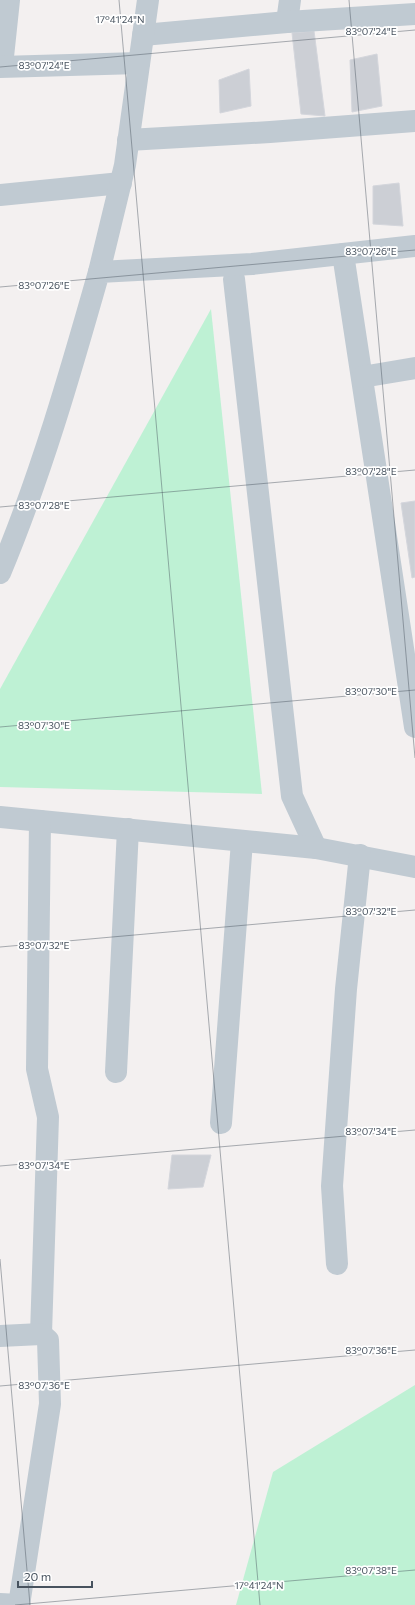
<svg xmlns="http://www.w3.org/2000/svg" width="415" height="1605" viewBox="0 0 415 1605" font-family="Commissioner,sans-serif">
  <rect width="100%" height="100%" fill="#f3f0f0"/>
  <!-- green -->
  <g fill="#bef1d4">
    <path d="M211,309L262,794L0,787V689Z"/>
    <path d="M415,1385V1605H236L273,1472Z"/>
  </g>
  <!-- building -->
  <g fill="#cccfd5" stroke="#d4d6dc">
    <path d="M314,31L325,116L301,114L292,33Z"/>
    <path d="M377,54L382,106L352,112L350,60Z"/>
    <path d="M249,69L251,106L220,113L219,80Z"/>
    <path d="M399,183L403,226L373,224V186Z"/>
    <path d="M415,501V577L412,578L401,503Z"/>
    <path d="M172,1155H211L203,1187L168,1189Z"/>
  </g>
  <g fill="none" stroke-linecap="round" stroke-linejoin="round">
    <!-- minor -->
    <g stroke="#c0cad2" stroke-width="22">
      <path d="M287,22L290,0"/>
      <path d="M143,35L287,22L415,14"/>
      <path d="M2,66L9,0"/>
      <path d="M0,67L139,63"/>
      <path d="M128,140L270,132L415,121"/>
      <path d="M0,195L121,183"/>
      <path d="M343,254L415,727"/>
      <path d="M99,272L125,165L148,0"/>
      <path d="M234,279L292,796L316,848"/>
      <path d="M362,377L415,368"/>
      <path d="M0,573C41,475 70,374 99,272L252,264L415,246"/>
      <path d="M0,817L316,848L415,867"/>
      <path d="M40,821L37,1069L48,1117L41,1334"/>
      <path d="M116,1072L128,829"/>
      <path d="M221,1123L242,841"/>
      <path d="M337,1264L332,1186L346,989L360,855"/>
      <path d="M0,1336L41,1334L48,1340L50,1404L19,1605L0,1604"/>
    </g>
  </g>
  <!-- ticks -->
  <path fill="none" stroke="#47525e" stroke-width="1" stroke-opacity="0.45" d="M119,0L260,1605M349,0L415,758M0,67L415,30M0,287L415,250M0,507L415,470M0,727L415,690M0,947L415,910M0,1166L415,1130M0,1259L30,1605M0,1386L415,1350M15,1605L415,1570"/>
  <g font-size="10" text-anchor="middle" fill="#47525e" stroke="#fff" stroke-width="3.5" stroke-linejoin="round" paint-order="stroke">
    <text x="120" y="23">17°41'24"N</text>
    <text x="371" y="35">83°07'24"E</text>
    <text x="44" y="69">83°07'24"E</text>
    <text x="371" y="255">83°07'26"E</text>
    <text x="44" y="289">83°07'26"E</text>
    <text x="371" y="475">83°07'28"E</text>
    <text x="44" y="509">83°07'28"E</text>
    <text x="371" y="695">83°07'30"E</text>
    <text x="44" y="729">83°07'30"E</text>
    <text x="371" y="915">83°07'32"E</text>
    <text x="44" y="949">83°07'32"E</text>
    <text x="371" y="1135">83°07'34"E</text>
    <text x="44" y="1169">83°07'34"E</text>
    <text x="371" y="1354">83°07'36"E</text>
    <text x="44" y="1389">83°07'36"E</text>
    <text x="371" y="1574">83°07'38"E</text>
    <text x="259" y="1589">17°41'24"N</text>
  </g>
  <!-- scale -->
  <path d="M18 1581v6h74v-6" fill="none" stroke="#47525e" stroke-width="2"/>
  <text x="24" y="1581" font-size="12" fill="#47525e" stroke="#ffffff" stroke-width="3" paint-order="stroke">20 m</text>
</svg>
